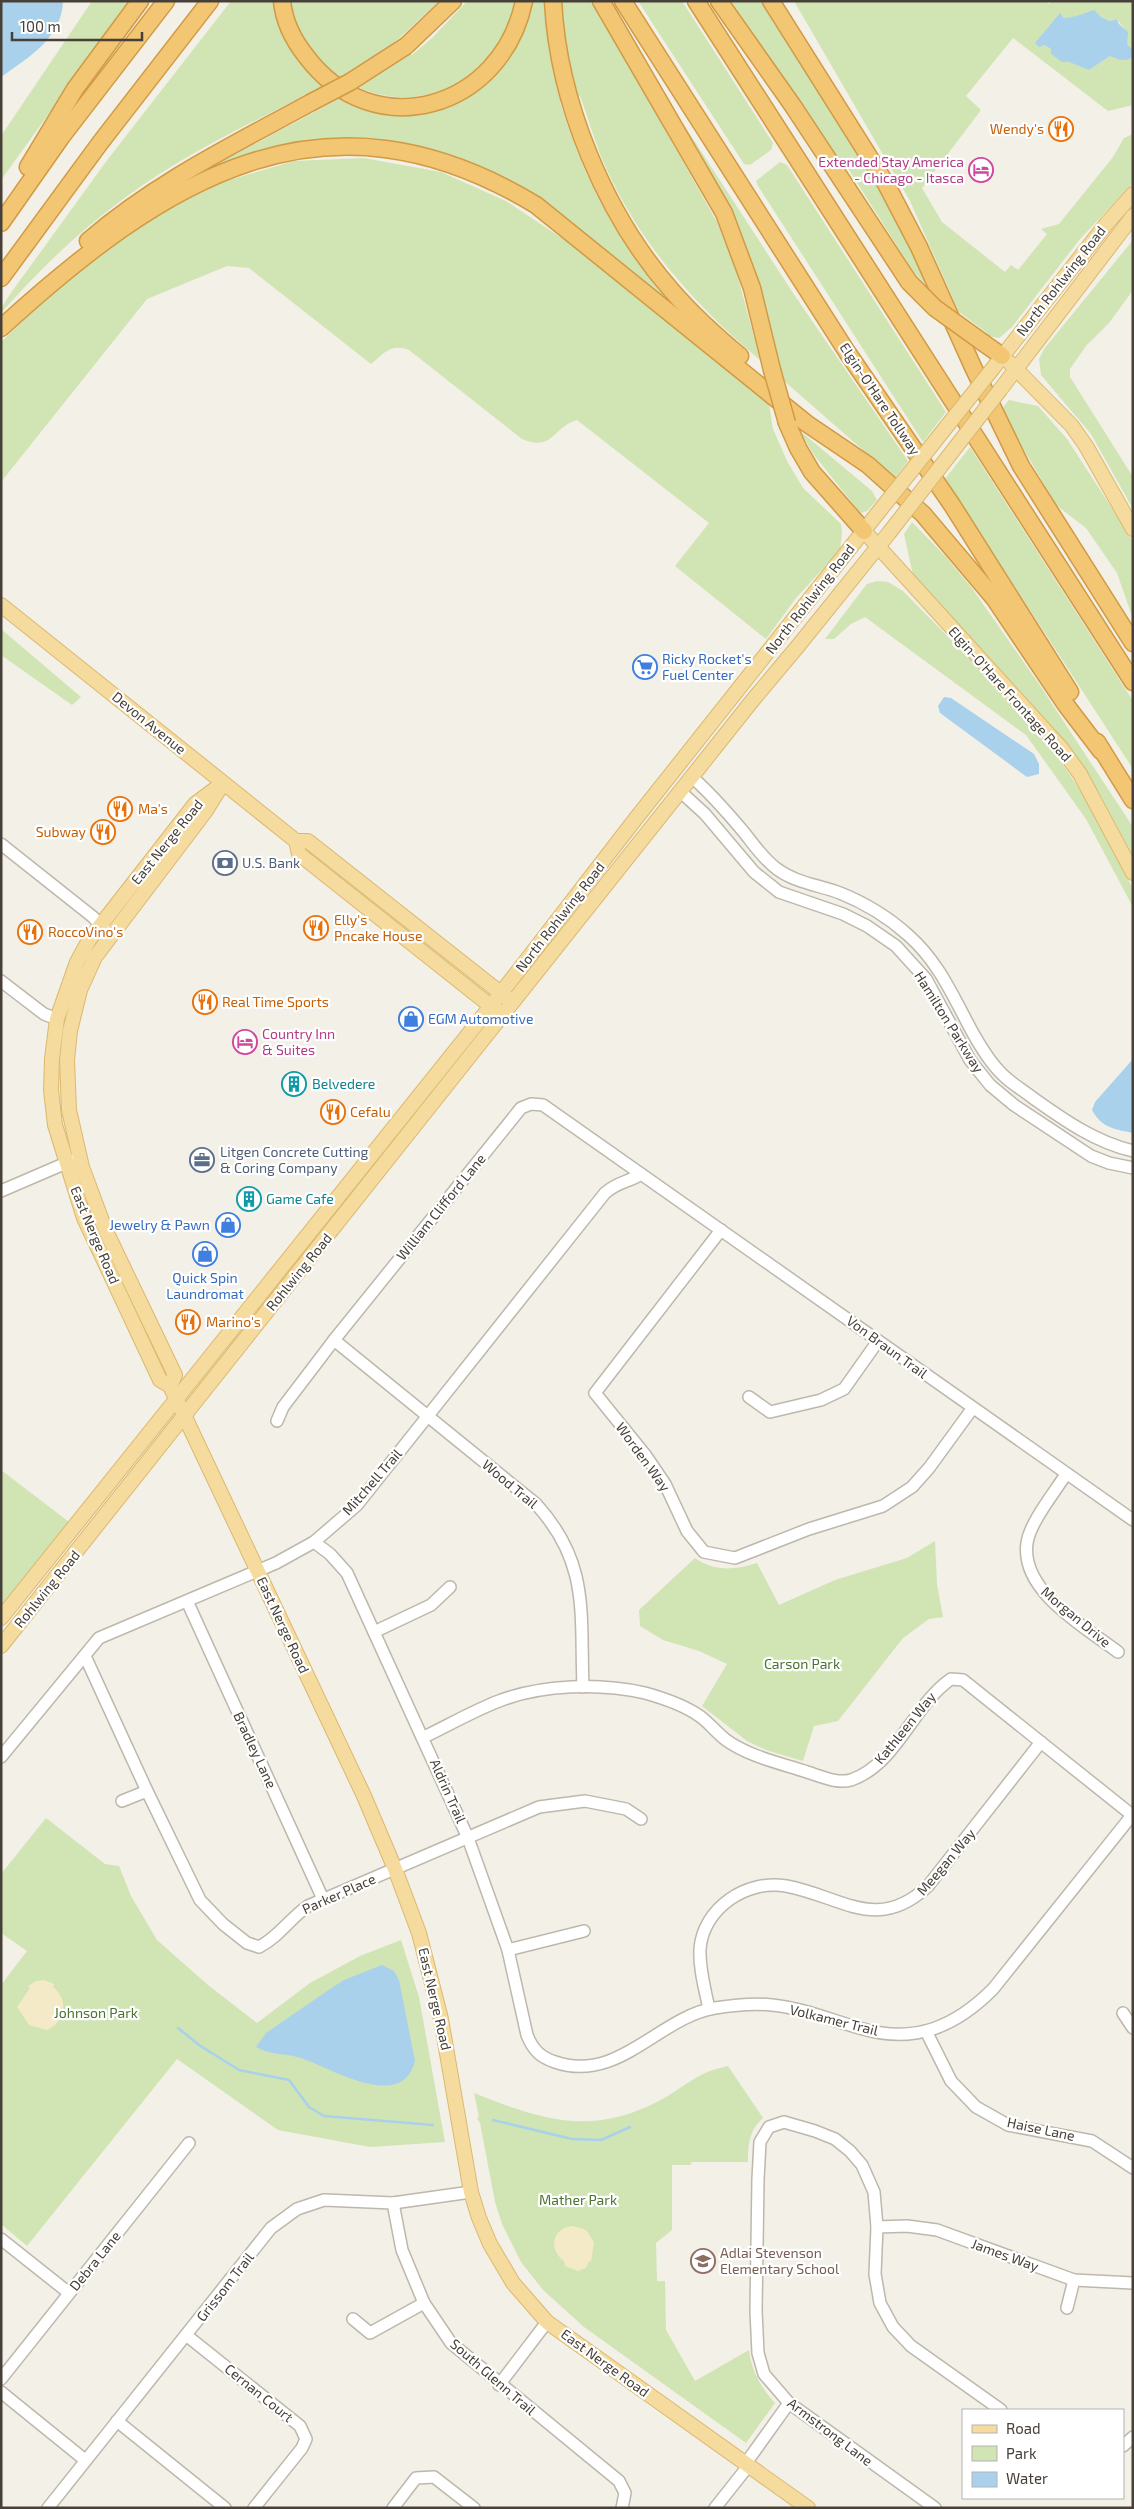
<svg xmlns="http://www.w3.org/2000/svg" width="1134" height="2509" viewBox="0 0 1134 2509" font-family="'Exo 2',sans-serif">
  <rect width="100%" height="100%" fill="#f3f0e8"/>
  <!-- green -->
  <g fill="#d0e4b4">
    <path d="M92,1H130L1,180V136Z"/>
    <path d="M231,1H275C286,37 293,62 324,86C257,120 187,152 126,197C79,231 39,270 1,313V308L13,290L108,159Z"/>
    <path d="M291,1H439L395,42L412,55L432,38L467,1H515C513,17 506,30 498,44C461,106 379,114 327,67C308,50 293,27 291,1Z"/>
    <path d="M532,1H592L717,222L735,266L760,360C691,302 634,237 600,154C593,135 587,115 580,96L560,102C586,187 620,245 677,312C645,285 612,259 580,233C564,220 549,206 532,195C429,127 309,127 199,174L342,97C359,102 376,110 394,113C405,116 420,113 432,111C484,100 525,54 532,1Z"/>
    <path d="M638,1H682L773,143L771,150L750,165L744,164Z"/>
    <path d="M728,1H762L873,175L902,228L929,289L913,271L842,159L840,161Z"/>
    <path d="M794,1H1045L1049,4L1051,1H1133V50L1127,44V32L1117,19L1110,21L1101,17L1064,18L1061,14L1044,45L1051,49V54L1089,70L1110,56L1129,59L1133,57V105L1108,111L1013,38L966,96L981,110L922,188L942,222L1005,272L1011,265L1018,270L1047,234L1041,229L1059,224L1113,157L1124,138L1133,134V183L1080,239L1012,327L999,338L988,336L986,332L959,312L910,201Z"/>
    <path d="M649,71L793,293L908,461L895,478L783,380L745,250Z"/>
    <path d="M364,158L441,172L506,201L569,243L769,404L773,429L787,461L803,488L841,524L842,533L840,550L796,598L766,639L675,566L709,523L577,420C552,427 554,452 522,439L409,350C391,343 384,353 371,364L249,268L227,266L147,299L1,482V342L35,309L98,255L153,218L219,183L294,161Z"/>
    <path d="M780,162L787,165L946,412L923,442L758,186L756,181Z"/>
    <path d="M1133,240V290L1109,323L1086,346L1070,369V377L1133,477V509L1091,434L1041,375L1039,359L1044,349Z"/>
    <path d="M1009,400L1038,406L1067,439L1126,530L1133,542V619L1117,573L1086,528L1056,505L1001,410Z"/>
    <path d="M799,430L872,491L877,500L867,511L861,513L858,510L814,455Z"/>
    <path d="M970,447L1133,701V769L945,479Z"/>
    <path d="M912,522L945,556L971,587L1039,684L1133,827V857L1101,796L1074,754L913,575L904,534Z"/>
    <path d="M877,581L888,582L903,591L962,651L1060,760L1087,801L1133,889V907L1086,819L1026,735L865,617L851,624L834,639H825L863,589L867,584Z"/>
    <path d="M1,629L81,697L72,705L1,655Z"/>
    <path d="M1,1470L69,1522L1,1608Z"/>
    <path d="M935,1541L937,1584L943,1617L929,1619L903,1638L838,1721L814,1726L803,1761L766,1750L747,1741L702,1706L727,1664L699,1651L663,1640L640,1626L639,1610L695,1558C714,1572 735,1570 757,1563L779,1605L835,1580L907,1558Z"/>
    <path d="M46,1818L105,1864L119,1866L131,1896L157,1940L208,1985L257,2023L310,1983L360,1956L401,1940L419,1997L445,2142L370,2147L278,2130L177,2059L27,2246L1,2224V1985L27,1951L1,1933V1874Z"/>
    <path d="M728,2066L763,2118C749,2131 748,2144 748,2162H692L690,2165H672V2230L656,2243L657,2281H665L666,2330L695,2381L749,2350C751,2370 761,2388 775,2403L746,2443L584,2327L543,2290L521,2262L502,2224L495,2202L480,2123L477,2118L479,2117L474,2093C541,2120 590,2136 657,2102C673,2094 687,2082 703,2074C711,2070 720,2068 728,2066Z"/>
  </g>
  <!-- sand -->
  <g fill="#f4eac7">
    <path d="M44,1980L54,1984L53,1987C69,1999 66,2022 47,2030L29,2025L17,2007L30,1988L28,1986L36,1981Z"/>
    <path d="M573,2226L586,2230L594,2242L591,2262L589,2261L586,2268L578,2271L565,2266L564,2261C548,2249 552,2228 573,2226Z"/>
  </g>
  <!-- water -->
  <g fill="#aad1eb">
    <path d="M1,1H63C62,38 28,58 1,77Z"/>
    <path d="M1094,10L1101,17L1110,21L1117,19L1119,24L1128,32L1127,44L1133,50V57C1126,62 1118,60 1110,56L1089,70L1069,62H1062L1051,54V49L1044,45L1039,47L1035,43L1060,13L1064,18C1073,18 1085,13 1094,10Z"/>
    <path d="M944,697L951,698L1034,754L1039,764V774L1027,777L940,713L938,706Z"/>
    <path d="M1133,1059V1133C1114,1129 1102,1128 1092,1110L1095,1102Z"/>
    <path d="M382,1965L394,1971L399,1980L415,2061C402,2113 331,2068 301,2058C286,2053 269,2055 256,2047L266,2033L330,1989L344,1980Z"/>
  </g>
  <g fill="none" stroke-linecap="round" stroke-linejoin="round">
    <!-- stream -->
    <g stroke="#aad1eb" stroke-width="2.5">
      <path d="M178,2028L199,2045L239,2070L289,2080L309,2107L324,2116L433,2125"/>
      <path d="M493,2120L572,2139L601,2140L630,2127"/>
    </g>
    <defs>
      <g id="minor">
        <path d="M692,777C710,793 726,811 742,830C753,843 762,858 777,869C796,883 819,885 840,893C865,903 888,917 908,935C940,963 954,999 974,1035C982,1049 991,1064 1003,1075C1012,1084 1023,1090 1033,1098C1064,1120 1095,1142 1133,1151"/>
        <path d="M681,792L705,814L754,872L779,892L843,914L867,926L896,946L926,979L970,1060L990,1085L1014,1105L1091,1156L1109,1163L1133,1168"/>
        <path d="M1,844L93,917L105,930"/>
        <path d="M1,981L44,1014L57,1019"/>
        <path d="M1,1191L73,1160"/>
        <path d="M721,1230L595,1393L646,1456L665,1484L687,1531L704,1552L735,1558L809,1529L883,1506L912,1487L929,1468L972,1409"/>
        <path d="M334,1340L536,1504C590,1563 580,1613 583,1687"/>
        <path d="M749,1397L770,1412L821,1400L844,1389L878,1341"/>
        <path d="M277,1421L283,1407L334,1340L521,1108L531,1104L543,1105L1133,1520"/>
        <path d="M1066,1474C1055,1492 1030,1522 1027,1543C1020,1591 1085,1627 1118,1652"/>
        <path d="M314,1542L330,1554L347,1573L468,1838L508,1950L527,2035C533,2050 540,2057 555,2062C618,2084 659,2017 715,2008C734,2005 753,2003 772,2005C803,2008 833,2021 863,2029C916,2044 956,2026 993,1989L1133,1814"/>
        <path d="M187,1601L323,1899"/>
        <path d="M374,1632L431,1605L450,1587"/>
        <path d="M85,1656L147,1791L200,1900L223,1924L247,1943L259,1947C279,1937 290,1918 308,1906L539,1807L585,1801L626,1809L641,1819"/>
        <path d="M424,1737C449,1725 473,1711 499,1701C543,1684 600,1683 645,1693C663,1698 686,1706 701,1717C710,1724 717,1733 726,1740C750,1757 780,1763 807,1772C820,1776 837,1784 851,1780C897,1764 913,1705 951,1679L963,1680L1132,1815"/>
        <path d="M1,1757L99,1638L276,1563L314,1542L357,1505L605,1193C619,1181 627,1183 641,1174"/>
        <path d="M122,1801L147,1791"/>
        <path d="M508,1950L584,1931"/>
        <path d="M709,2009C705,1989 699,1969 700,1949C703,1908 747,1879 786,1886C841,1896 877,1934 928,1886L1041,1742"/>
        <path d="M1123,2013L1133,2028"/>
        <path d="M926,2031L951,2081L976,2107L1008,2125L1092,2141L1133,2168"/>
        <path d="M393,2203L402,2250L424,2303L451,2343L619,2481L625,2493L622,2508"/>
        <path d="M877,2227L907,2226L937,2230L1074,2280L1133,2283"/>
        <path d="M1,2239L69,2293"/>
        <path d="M1067,2308L1074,2280"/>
        <path d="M353,2319L370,2333L424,2303"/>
        <path d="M186,2335L300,2426L306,2439L302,2448L254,2508"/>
        <path d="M1,2379L189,2143"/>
        <path d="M499,2385L547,2322"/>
        <path d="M1,2392L85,2460"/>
        <path d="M117,2421L225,2508"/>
        <path d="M1123,2446L1133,2437"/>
        <path d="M746,2463L789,2403"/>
        <path d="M48,2508L271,2228L297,2209L324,2200L393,2203L471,2192"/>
        <path d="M393,2508L416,2478L434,2477L474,2508"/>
        <path d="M715,2508L749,2465"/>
        <path d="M935,2508L789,2403L764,2374L758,2353L756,2311L758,2179L760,2142L769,2127L784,2122L815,2131L835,2139L850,2151L862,2165L874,2192L877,2227L875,2274L880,2303L893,2327L911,2346L1001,2410"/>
      </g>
      <g id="major">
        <path d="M1010,363L1072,426L1086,446L1133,529"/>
        <path d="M990,372L1107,223L1133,194"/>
        <path d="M1000,390L1133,216"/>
        <path d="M864,531L1062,749L1080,774L1133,873"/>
        <path d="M1,605L296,841L299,854L497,1011"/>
        <path d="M223,783L195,804L89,940L77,962L57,1019L52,1059L51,1090L55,1125L84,1218L160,1380L170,1386L184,1415L364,1796L395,1869L419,1933L441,2019L471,2192L479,2218L490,2244L513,2283L547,2322L808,2508"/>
        <path d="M296,841H308L507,998"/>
        <path d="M170,1386L175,1375L105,1229L82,1167L69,1110L67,1060L70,1031L80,990L95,957L205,812L220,788"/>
        <path d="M1,1618L491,1006L637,817L877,514"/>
        <path d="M1,1646L752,701L798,646L889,533"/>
      </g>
      <g id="highway">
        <path d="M282,1C284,21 294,41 306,56C374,147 502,109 524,1"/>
        <path d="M553,1C558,102 605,215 672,291C692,314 716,336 740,356"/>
        <path d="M601,1L724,213L752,288L772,370"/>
        <path d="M623,1L847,352L952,505L1070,692"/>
        <path d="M696,1L1133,682"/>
        <path d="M719,1L793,106L909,282"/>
        <path d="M771,1L885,182L919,247L973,367L1021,466L1133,643"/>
        <path d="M406,46L453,1"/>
        <path d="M28,167L75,89L140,1"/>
        <path d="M1,223L62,136L166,1"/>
        <path d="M88,241C155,183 233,145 310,103"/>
        <path d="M1,278L100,143L210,1"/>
        <path d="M1,328C163,180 323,76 536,205L806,423L868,465L923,514L994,598L1066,705L1101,751"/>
        <path d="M985,344L1002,356"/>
        <path d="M787,423L798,448L812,472L864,531"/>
        <path d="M1097,742L1133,800"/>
      </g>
    </defs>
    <!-- minor casing -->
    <use href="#minor" stroke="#beb7ac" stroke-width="14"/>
    <!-- major casing -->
    <use href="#major" stroke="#dbb86f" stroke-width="16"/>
    <!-- highway casing -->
    <use href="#highway" stroke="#d19a44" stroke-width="19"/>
    <!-- minor -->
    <use href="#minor" stroke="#fff" stroke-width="11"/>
    <!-- major -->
    <use href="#major" stroke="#f6db9e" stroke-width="14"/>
    <!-- highway -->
    <use href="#highway" stroke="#f3c674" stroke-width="16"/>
    <defs>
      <g id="major-bridge">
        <path d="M877,514L990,372"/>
        <path d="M889,533L1000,390"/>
      </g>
      <g id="highway-bridge">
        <path d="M310,103L350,82L406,46"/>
        <path d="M909,282L935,308L985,344"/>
        <path d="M772,370L787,423"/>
      </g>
    </defs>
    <!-- major-bridge casing -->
    <use href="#major-bridge" stroke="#dbb86f" stroke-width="16" stroke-linecap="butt"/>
    <!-- highway-bridge casing -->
    <use href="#highway-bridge" stroke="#d19a44" stroke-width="19" stroke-linecap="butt"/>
    <!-- major-bridge -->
    <use href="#major-bridge" stroke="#f6db9e" stroke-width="14"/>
    <!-- highway-bridge -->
    <use href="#highway-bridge" stroke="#f3c674" stroke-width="16"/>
  </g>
  <!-- icons -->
  <defs>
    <symbol id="restaurant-ring" viewBox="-11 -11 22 22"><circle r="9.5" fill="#fff" stroke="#e8710a" stroke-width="1.5"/><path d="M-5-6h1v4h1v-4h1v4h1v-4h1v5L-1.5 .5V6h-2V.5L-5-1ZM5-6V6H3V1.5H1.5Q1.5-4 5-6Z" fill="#e8710a"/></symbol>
    <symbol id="hotel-ring" viewBox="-11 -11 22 22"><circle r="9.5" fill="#fff" stroke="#d1479c" stroke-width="1.5"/><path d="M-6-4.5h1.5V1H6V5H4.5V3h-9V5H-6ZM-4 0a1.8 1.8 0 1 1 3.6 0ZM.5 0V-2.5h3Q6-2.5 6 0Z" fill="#d1479c"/></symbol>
    <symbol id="supermarket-ring" viewBox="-11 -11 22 22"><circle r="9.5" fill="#fff" stroke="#3f7fe0" stroke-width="1.5"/><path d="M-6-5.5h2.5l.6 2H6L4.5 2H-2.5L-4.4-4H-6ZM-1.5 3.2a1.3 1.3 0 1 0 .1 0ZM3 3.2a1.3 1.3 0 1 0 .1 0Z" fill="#3f7fe0"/></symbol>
    <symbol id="bank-ring" viewBox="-11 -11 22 22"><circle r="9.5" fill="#fff" stroke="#5c6f8a" stroke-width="1.5"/><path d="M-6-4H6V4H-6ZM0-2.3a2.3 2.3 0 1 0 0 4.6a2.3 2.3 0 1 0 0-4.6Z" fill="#5c6f8a"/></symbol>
    <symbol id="shop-ring" viewBox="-11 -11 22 22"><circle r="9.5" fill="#fff" stroke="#3f7fe0" stroke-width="1.5"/><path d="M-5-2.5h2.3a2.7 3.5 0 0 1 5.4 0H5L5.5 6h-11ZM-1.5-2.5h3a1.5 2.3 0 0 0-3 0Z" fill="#3f7fe0"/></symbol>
    <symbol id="building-ring" viewBox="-11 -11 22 22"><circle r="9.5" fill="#fff" stroke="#0f9aa8" stroke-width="1.5"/><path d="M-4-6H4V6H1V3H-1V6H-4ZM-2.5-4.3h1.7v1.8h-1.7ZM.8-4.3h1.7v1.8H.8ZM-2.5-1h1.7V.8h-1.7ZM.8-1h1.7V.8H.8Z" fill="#0f9aa8"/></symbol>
    <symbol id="office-ring" viewBox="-11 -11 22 22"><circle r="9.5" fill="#fff" stroke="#5c6f8a" stroke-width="1.5"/><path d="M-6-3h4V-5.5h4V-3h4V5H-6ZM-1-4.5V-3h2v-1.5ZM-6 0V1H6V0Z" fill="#5c6f8a"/></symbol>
    <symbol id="school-ring" viewBox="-11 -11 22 22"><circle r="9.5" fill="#fff" stroke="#8d6e63" stroke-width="1.5"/><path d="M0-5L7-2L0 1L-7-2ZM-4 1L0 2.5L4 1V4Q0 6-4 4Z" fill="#8d6e63"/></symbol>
  </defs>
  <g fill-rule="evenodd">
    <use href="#restaurant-ring" x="1047" y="115" width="28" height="28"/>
    <use href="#hotel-ring" x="967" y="156" width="28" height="28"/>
    <use href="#supermarket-ring" x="631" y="653" width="28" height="28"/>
    <use href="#restaurant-ring" x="106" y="795" width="28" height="28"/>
    <use href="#restaurant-ring" x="89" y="818" width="28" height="28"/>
    <use href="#bank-ring" x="211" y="849" width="28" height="28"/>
    <use href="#restaurant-ring" x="302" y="914" width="28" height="28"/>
    <use href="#restaurant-ring" x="16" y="918" width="28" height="28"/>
    <use href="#restaurant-ring" x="191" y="988" width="28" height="28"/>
    <use href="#shop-ring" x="397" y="1005" width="28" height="28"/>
    <use href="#hotel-ring" x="231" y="1028" width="28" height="28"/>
    <use href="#building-ring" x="280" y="1070" width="28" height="28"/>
    <use href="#restaurant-ring" x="319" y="1098" width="28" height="28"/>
    <use href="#office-ring" x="188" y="1146" width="28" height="28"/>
    <use href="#building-ring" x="235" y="1185" width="28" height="28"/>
    <use href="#shop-ring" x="214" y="1211" width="28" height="28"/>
    <use href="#shop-ring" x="191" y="1240" width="28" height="28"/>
    <use href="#restaurant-ring" x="174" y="1308" width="28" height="28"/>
    <use href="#school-ring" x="689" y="2247" width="28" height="28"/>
  </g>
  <g text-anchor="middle" stroke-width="4.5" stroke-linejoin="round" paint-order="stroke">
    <!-- food labels -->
    <g font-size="14" fill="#c56008" stroke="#fff" text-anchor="start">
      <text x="1044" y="134" text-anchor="end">Wendy's</text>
      <text x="138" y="814">Ma's</text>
      <text x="86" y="837" text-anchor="end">Subway</text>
      <text x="334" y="925">Elly's<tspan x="334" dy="16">Pncake House</tspan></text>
      <text x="48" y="937">RoccoVino's</text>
      <text x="222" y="1007">Real Time Sports</text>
      <text x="350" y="1117">Cefalu</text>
      <text x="206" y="1327">Marino's</text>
    </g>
    <!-- hotel labels -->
    <g font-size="14" fill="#b23c85" stroke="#fff" text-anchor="end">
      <text x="964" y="167">Extended Stay America<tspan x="964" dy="16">- Chicago - Itasca</tspan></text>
      <text x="262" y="1039" text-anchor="start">Country Inn<tspan x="262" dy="16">&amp; Suites</tspan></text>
    </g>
    <!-- street labels -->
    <g font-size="14" fill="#464038" stroke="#fff">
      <text transform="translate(1061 281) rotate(-52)" y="5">North Rohlwing Road</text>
      <text transform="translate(880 399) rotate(56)" y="5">Elgin-O'Hare Tollway</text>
      <text transform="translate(810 599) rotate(-52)" y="5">North Rohlwing Road</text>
      <text transform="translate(1010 694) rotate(48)" y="5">Elgin-O'Hare Frontage Road</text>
      <text transform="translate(149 723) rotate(39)" y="5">Devon Avenue</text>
      <text transform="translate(167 842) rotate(-51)" y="5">East Nerge Road</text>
      <text transform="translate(560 917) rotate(-52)" y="5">North Rohlwing Road</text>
      <text transform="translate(949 1022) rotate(58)" y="5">Hamilton Parkway</text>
      <text transform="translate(441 1207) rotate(-51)" y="5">William Clifford Lane</text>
      <text transform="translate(95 1235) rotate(67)" y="5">East Nerge Road</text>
      <text transform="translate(299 1272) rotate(-51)" y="5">Rohlwing Road</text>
      <text transform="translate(887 1347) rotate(36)" y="5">Von Braun Trail</text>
      <text transform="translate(643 1457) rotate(54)" y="5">Worden Way</text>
      <text transform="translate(372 1482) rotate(-49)" y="5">Mitchell Trail</text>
      <text transform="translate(510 1484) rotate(40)" y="5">Wood Trail</text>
      <text transform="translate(47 1589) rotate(-51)" y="5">Rohlwing Road</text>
      <text transform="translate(1076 1617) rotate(40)" y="5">Morgan Drive</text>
      <text transform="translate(283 1625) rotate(65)" y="5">East Nerge Road</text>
      <text transform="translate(905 1728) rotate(-51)" y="5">Kathleen Way</text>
      <text transform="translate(255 1750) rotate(65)" y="5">Bradley Lane</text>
      <text transform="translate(448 1791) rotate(66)" y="5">Aldrin Trail</text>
      <text transform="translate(946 1862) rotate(-50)" y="5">Meegan Way</text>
      <text transform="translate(339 1894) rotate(-24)" y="5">Parker Place</text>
      <text transform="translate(435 1999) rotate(77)" y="5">East Nerge Road</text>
      <text transform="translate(834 2020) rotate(14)" y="5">Volkamer Trail</text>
      <text transform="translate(1041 2129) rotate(12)" y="5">Haise Lane</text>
      <text transform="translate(1005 2255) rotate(20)" y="5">James Way</text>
      <text transform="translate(95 2261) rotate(-51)" y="5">Debra Lane</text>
      <text transform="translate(225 2287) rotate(-52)" y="5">Grissom Trail</text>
      <text transform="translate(605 2363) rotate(36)" y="5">East Nerge Road</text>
      <text transform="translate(493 2377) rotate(41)" y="5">South Glenn Trail</text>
      <text transform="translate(259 2393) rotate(39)" y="5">Cernan Court</text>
      <text transform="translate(830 2432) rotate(37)" y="5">Armstrong Lane</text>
    </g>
    <!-- shop labels -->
    <g font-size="14" fill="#366cbe" stroke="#fff" text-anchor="start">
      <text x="662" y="664">Ricky Rocket's<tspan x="662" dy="16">Fuel Center</tspan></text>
      <text x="428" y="1024">EGM Automotive</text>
      <text x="210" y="1230" text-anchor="end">Jewelry &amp; Pawn</text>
      <text x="205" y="1283" text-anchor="middle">Quick Spin<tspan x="205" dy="16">Laundromat</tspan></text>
    </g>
    <!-- service labels -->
    <g font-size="14" fill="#4e5e75" stroke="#fff" text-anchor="start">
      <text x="242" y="868">U.S. Bank</text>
      <text x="220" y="1157">Litgen Concrete Cutting<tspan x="220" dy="16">&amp; Coring Company</tspan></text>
    </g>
    <!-- culture labels -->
    <g font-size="14" fill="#0d838f" stroke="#fff" text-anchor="start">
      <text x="312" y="1089">Belvedere</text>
      <text x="266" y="1204">Game Cafe</text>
    </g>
    <!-- park labels -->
    <g font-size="14" fill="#4a732f" stroke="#fff">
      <text x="802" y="1669">Carson Park</text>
      <text x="96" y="2018">Johnson Park</text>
      <text x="578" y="2205">Mather Park</text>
    </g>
    <!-- education labels -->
    <g font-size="14" fill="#785e54" stroke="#fff" text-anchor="start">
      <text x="720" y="2258">Adlai Stevenson<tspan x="720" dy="16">Elementary School</tspan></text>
    </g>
  </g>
  <!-- border -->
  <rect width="1134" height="2509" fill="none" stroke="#464038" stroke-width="5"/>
  <!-- legend -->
  <rect x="962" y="2409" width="162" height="90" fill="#ffffff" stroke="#b5b3af"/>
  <rect x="972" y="2425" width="25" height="8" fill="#f6db9e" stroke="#b5b3af"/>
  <text x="1006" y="2434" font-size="15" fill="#464038">Road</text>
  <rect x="972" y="2446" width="25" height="15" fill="#d0e4b4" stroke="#b5b3af"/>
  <text x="1006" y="2459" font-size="15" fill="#464038">Park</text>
  <rect x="972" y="2472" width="25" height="15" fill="#aad1eb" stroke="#b5b3af"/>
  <text x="1006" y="2484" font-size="15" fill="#464038">Water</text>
  <!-- scale -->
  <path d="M12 32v8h130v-8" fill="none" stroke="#464038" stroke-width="2.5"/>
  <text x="20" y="32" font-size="15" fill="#464038" stroke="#ffffff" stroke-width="4" paint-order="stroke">100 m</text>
</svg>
